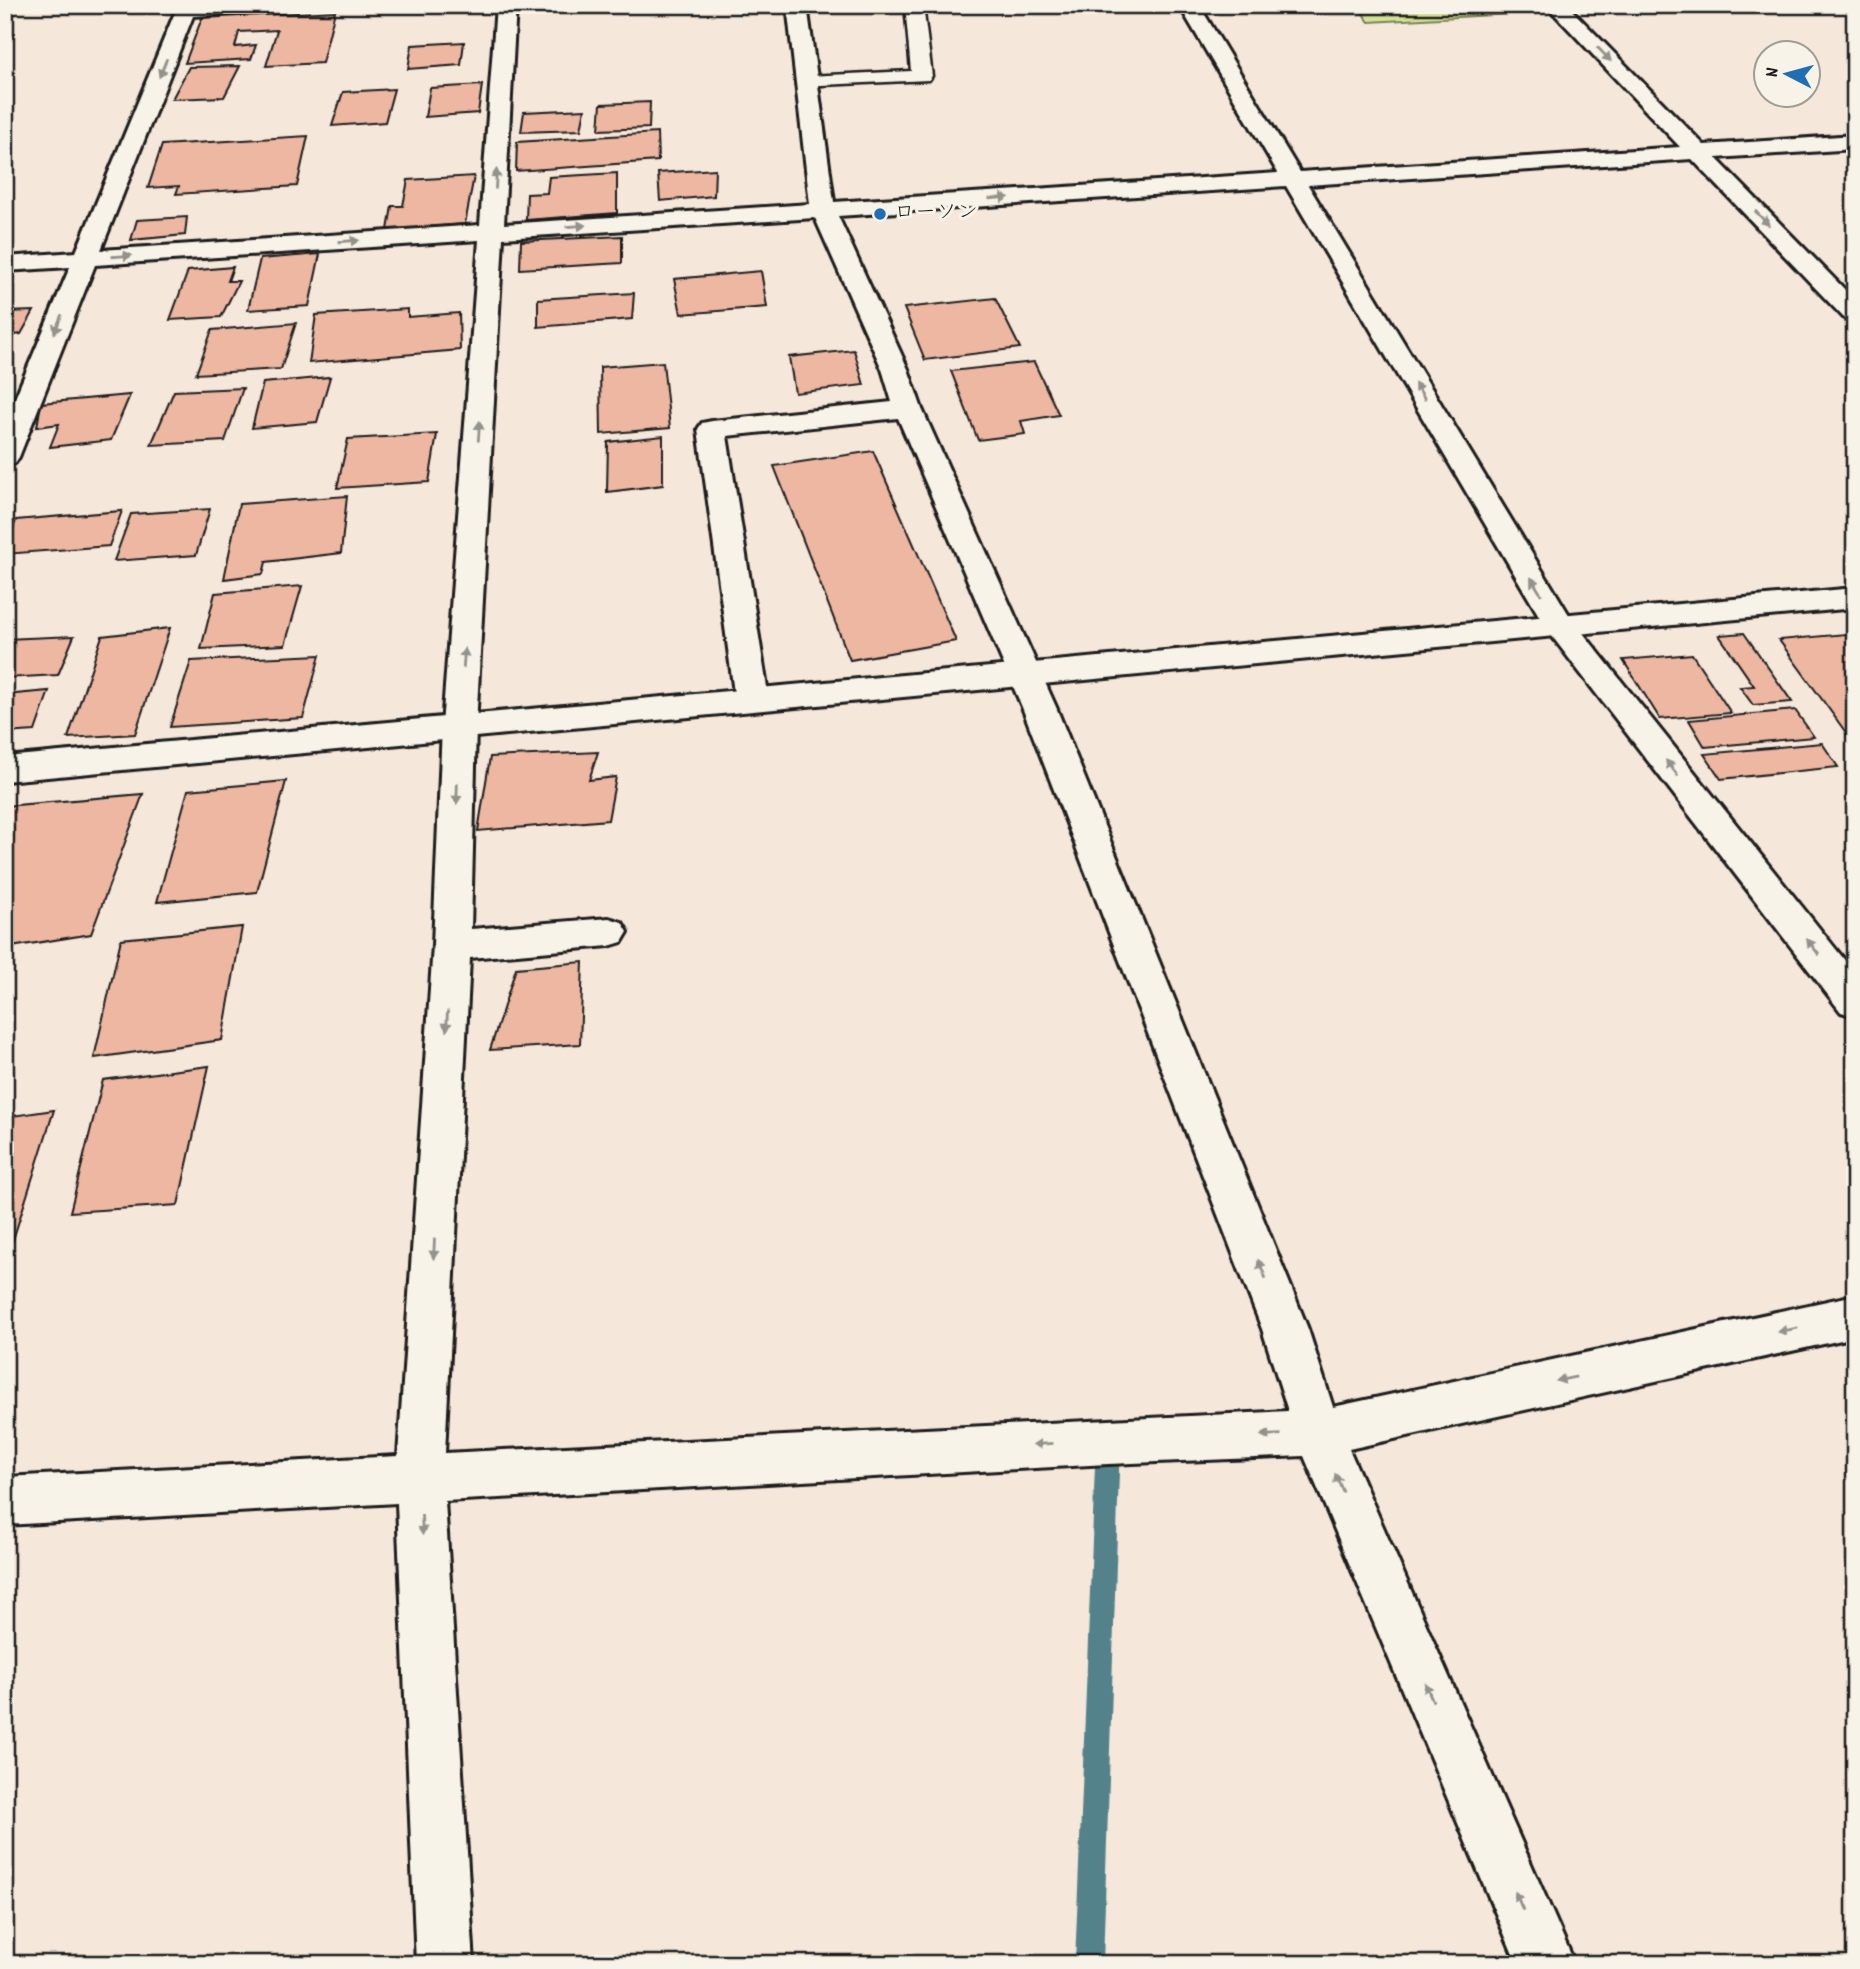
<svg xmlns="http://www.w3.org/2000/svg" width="1860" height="1969" viewBox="0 0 1860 1969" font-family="Dekko,'Klee One',sans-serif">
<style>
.green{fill:#d4e396;stroke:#788059;stroke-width:2}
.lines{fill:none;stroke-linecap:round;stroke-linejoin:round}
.stream{fill:#53828a;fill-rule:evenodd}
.building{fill:#edb7a2;stroke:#1c1c1c;stroke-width:2}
.service-casing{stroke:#1c1c1c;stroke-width:5}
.minor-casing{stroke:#1c1c1c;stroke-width:6}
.tertiary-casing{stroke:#1c1c1c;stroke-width:6}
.service{fill:#f7f3e8;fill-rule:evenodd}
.minor{fill:#f7f3e8;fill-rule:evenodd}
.tertiary{fill:#f7f3e8;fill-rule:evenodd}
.oneway{fill:#94928c}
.poi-dot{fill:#1f6fb2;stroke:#f7f3e8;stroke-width:2.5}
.labels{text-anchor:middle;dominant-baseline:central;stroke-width:6;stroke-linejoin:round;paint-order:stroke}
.far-poi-label{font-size:21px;fill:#1c1c1c;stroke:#f7f3e8;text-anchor:start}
</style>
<rect width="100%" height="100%" fill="#f5e7da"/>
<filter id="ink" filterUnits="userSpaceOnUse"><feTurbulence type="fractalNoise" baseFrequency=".0143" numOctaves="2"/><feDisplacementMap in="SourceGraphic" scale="14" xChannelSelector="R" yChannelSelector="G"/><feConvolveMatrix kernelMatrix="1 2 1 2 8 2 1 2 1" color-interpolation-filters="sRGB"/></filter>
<g filter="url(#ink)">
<path class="green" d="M1357,5H1540L1546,12L1369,22Z"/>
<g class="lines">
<path class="stream" d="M1108,1430L1116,1433L1120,1441L1103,1964H1075L1096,1441L1100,1433Z"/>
</g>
<path class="building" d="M335,11L322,63L266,66L277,30L239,32L235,47L256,45L251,59L185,63L202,18Z
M464,42L461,65L408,69L412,45Z
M240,66L224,97L172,99L189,67Z
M482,85L478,113L425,117L430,88Z
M394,89L385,122L332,126L343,92Z
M650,102L649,128L599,130L601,104Z
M585,109L581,130L521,132L524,112Z
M657,133L658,161L516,171L517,142Z
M308,136L297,186L176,194L179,186L148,188L162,145Z
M715,169L714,196L660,201L658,173Z
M617,173V213L526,220L527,194L547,193L549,177Z
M474,176L465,224L388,230L392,206H403L408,180Z
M187,217L185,235L131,240L137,220Z
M622,236V263L520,269L521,241Z
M320,254L309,306L248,310L260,259Z
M233,267L228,281H239L221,317L170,320L188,271Z
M761,271L767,307L681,314L674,279Z
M634,293L632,319L538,327V299Z
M995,298L1020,348L925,360L904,308Z
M408,309V317L459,313L460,350L309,363L316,315Z
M34,311L21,334L5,336V312Z
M296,323L281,369L196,374L212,330Z
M854,350L864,385L795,393L789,357Z
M663,362L670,428L601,434L600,367Z
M1034,362L1059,415L1021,421L1025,434L978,440L951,371Z
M330,377L317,422L252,428L263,383Z
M243,388L225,441L151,445L174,391Z
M130,395L111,440L50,447L59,424L37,427L41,403Z
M437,434L429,482L337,488L348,439Z
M663,436V485L607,492L608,442Z
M873,451L956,641L850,660L774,466Z
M347,496L341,553L266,562L263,574L224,579L239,504Z
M210,509L196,555L114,561L131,514Z
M122,511L109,546L5,554L16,520Z
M302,586L285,645L201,649L215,593Z
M170,628L135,734L68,738L102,636Z
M1744,633L1792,702L1753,705L1740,687L1754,686L1719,635Z
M1846,634L1855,645V745L1779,640Z
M74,636L58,675L5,678V639Z
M1692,654L1731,713L1660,719L1623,660Z
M320,655L303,718L170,727L191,661Z
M49,691L35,731L5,733V695Z
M1795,710L1814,737L1705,747L1689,720Z
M1822,743L1838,767L1721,779L1704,754Z
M598,752L589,780L616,777L608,820L478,831L490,757Z
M286,781L257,892L157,902L188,790Z
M143,794L91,934L5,948V806Z
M242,927L222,1040L94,1058L121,939Z
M583,962L580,1044L490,1050L516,968Z
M209,1066L178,1205L70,1212L103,1080Z
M54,1110L5,1265V1117Z"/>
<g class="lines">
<defs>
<path id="service" d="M905,5H923L932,76L929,80L800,86L797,82L807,76L911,71Z"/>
<path id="minor" d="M178,5H279L269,11L193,16L101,250L480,225L496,5H516L504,224L810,204L787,5H807L834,202L1278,173L1179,5H1199L1300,172L1680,147L1546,5H1567L1704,145L1855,135V149L1716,158L1855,300V323L1846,320L1692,159L1308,185L1571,618L1855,973V1016L1841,1012L1548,631L1286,186L838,216L908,369L922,409L1056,707L1308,1329L1333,1407L1855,1295V1337L1349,1449L1575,1964H1517L1304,1456L1108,1464L445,1501L474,1964H416L397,1503L5,1525V1477L398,1456L433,945L442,726L479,240L95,265L19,457L15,463L5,465V422L70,267L5,271V257L76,252ZM815,218L882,369L892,402L712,421L702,423L698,429L735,700L740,708L752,711L764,708L769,700L727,436L898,418L1022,707L1262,1329L1288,1411L445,1453L470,958L609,946L622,942L628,932L622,922L609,918L471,929L476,726L503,238Z"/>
<path id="tertiary" d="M1855,588V608L5,781V757Z"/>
</defs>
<use href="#service" class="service-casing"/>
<use href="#minor" class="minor-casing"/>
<use href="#tertiary" class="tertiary-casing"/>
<use href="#service" class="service"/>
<use href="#minor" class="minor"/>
<use href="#tertiary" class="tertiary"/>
</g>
<defs><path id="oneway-solid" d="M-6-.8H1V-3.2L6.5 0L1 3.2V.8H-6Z" transform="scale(1.75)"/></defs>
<g class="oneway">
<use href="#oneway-solid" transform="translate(1604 54) rotate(46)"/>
<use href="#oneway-solid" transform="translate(163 68) rotate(112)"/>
<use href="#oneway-solid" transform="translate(496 179) rotate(-87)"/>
<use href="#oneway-solid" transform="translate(999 198) rotate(-4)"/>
<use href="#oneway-solid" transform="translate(1762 218) rotate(46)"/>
<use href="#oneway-solid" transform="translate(576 226) rotate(-4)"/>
<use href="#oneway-solid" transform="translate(349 241) rotate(-4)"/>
<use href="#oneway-solid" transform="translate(122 256) rotate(-4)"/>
<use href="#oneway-solid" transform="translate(58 324) rotate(112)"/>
<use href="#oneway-solid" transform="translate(1420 391) rotate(-121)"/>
<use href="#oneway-solid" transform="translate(479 431) rotate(-86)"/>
<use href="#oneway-solid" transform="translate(1536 586) rotate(-121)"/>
<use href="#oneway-solid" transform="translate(464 658) rotate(-86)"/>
<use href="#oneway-solid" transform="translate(1672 768) rotate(-128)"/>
<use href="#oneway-solid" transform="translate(457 794) rotate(92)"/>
<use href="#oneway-solid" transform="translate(1813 947) rotate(-128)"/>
<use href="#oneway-solid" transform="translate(447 1021) rotate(93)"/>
<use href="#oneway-solid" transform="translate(434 1249) rotate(93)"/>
<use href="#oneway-solid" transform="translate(1262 1269) rotate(-112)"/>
<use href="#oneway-solid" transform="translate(1788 1330) rotate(168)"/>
<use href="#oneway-solid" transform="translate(1566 1379) rotate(168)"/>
<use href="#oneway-solid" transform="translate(1271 1435) rotate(178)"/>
<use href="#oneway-solid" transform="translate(1043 1444) rotate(177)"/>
<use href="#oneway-solid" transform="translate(1339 1483) rotate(-113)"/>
<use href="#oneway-solid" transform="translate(422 1525) rotate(87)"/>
<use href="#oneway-solid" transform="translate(1429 1692) rotate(-113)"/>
<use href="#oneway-solid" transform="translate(1519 1901) rotate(-113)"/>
</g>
</g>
<circle class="poi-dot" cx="880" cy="214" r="7"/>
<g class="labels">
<g class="far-poi-label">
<text x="894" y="214">ローソン</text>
</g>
</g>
<rect width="1860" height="1969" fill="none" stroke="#f7f3e8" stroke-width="28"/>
<rect x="14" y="14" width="1832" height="1941" fill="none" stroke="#1c1c1c" stroke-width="2.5" filter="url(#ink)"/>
<g transform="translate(1787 74) rotate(276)"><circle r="33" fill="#f7f3e8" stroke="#9f9d96" stroke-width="2"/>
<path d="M0-5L12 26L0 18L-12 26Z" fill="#1f6fb2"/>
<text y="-10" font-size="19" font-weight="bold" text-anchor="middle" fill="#1c1c1c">N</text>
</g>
</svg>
